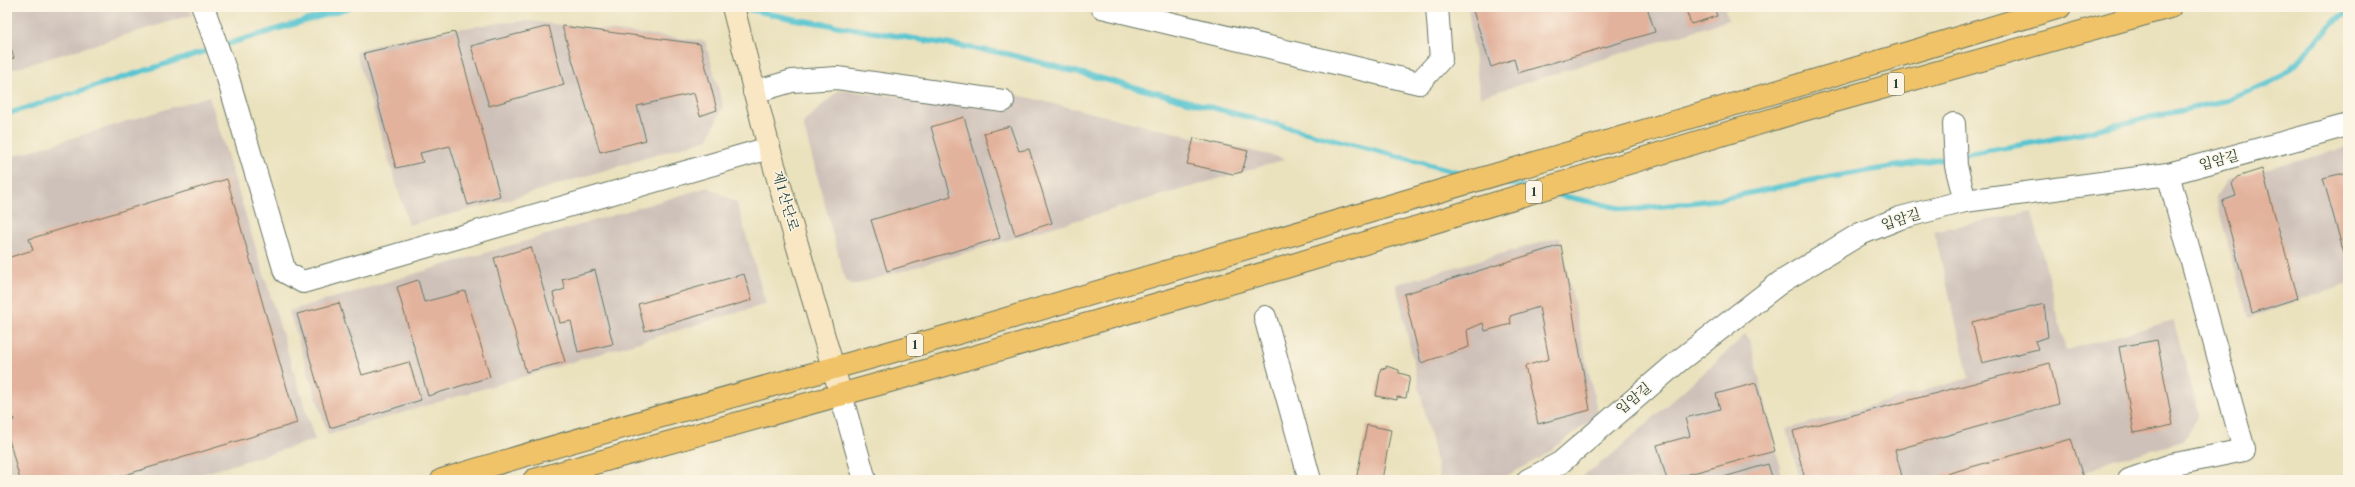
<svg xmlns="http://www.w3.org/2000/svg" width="2355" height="487" viewBox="0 0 2355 487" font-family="'Old Standard TT','Noto Serif KR',serif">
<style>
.industrial{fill:#cec1b9}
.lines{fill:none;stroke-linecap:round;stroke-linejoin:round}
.stream{stroke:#58c5d0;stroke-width:5.5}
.building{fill:#e3b29c}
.street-casing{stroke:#667664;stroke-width:24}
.secondary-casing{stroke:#667664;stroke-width:24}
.primary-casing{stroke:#667664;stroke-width:24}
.street{stroke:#fff;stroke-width:22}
.secondary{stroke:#f9e7c3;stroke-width:22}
.primary{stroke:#f0c369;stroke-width:22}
.labels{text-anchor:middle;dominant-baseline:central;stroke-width:3;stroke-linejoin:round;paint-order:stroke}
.shield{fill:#fcf5e5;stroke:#617469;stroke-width:1}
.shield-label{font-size:13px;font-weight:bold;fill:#1f3d34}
.street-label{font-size:14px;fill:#1f3d34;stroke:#fcf5e5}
</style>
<rect width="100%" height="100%" fill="#fcf5e5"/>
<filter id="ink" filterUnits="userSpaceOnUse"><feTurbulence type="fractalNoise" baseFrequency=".025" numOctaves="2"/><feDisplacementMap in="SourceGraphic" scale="8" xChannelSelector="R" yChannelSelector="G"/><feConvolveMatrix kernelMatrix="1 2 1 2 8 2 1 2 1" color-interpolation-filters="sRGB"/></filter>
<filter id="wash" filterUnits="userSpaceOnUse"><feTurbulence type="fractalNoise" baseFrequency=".012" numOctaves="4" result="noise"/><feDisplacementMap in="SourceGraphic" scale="16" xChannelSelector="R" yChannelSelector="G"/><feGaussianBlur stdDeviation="0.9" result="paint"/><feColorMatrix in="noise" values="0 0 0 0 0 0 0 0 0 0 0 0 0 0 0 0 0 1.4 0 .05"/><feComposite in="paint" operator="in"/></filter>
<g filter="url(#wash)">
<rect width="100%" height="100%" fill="#eae1bd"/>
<path class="industrial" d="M7,7H189L192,15L7,71Z
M1468,7H1724L1729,20L1480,97Z
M527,21L705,41L723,106L708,139L507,200L409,225L355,51L393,40L457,29L499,23Z
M839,90L973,105L1005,112L1009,93L1286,159L854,285L845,280L803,123Z
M209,96L315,440L183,480H7V158Z
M2348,147V284L2248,318L2215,196L2228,180Z
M708,187L737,203L766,304L328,435L289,311Z
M2032,211L2066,350L2173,320L2199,413L2184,441L2111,461L2069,480H1800L1787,429L1969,378L1934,231Z
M1560,237L1598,415L1542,457L1499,480H1440L1396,284Z
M1746,334L1752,347L1783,480H1578L1614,453Z"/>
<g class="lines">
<path class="stream" d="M738,7L794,19L1008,54L1469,175
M221,46L351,7
M7,114L213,49
M1960,155L2049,140L2228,100L2279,79L2306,54L2334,21L2348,13
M1501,182L1522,187
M1554,194L1629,210L1721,199L1813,180L1951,157"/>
</g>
<g id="blocks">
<path class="building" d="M1487,7H1647L1655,32L1518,73L1514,59L1491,67L1473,11Z
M1685,7H1714L1717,16L1691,24Z
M549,26L564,85L489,106L471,46Z
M562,26L700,44L717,110L700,116L694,93L637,106L646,140L600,152Z
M455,32L500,196L468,205L450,146L420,153L423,162L396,168L364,53Z
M7,37L14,58L7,60Z
M964,117L1000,238L887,271L871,220L951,196L931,127Z
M1010,126L1019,151L1029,149L1052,223L1015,235L984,133Z
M1194,138L1248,151L1242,172L1233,174L1187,164Z
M2262,169L2298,298L2252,313L2222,201L2236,196L2232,184L2237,177Z
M2348,172V268L2323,178Z
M227,179L297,423L108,480H55L54,477L43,480H20L7,432V422L14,420L7,398V258L33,250L29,239Z
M1561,245L1590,410L1538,424L1525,366L1549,359L1539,307L1510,316L1511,324L1485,331L1483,323L1467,330L1469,347L1421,363L1404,294Z
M531,247L565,362L526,372L494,258Z
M595,270L613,344L578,352L571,321L560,323L553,293L565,289L562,279Z
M744,274L752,300L645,331L638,304Z
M418,280L424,302L465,291L490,377L428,396L397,287Z
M339,303L362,375L409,362L421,400L330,428L297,314Z
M2044,304L2048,337L2035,341L2038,349L1982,363L1972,322Z
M2157,340L2173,425L2134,433L2119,347Z
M2050,363L2059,404L1895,450L1903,480H1805L1793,431Z
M1386,366L1399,370V373L1410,376L1406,398L1397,397V400L1376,396L1381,368L1386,369Z
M1756,383L1775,451L1667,480L1657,445L1690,436L1685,418L1720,409L1716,394Z
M1367,425L1391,430L1382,480H1356Z
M2071,439L2083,477L2073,480H1925Z
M1768,464L1773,480H1714Z"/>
</g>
</g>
<g filter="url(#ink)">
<use href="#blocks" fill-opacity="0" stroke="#667664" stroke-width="1"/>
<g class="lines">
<defs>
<path id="street" d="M203,7L227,75L285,272L303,282L769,148
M1102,7L1419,83L1441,59L1437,7
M754,92L792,81L837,78L1003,101
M1954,124L1956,166L1965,201
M1265,317L1310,480
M841,395L865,480
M1528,480L1560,463L1680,360L1781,282L1860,234L1900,218L1965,201L2168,174L2348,125
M2129,480L2171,465L2244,450L2168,174"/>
<path id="secondary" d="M733,7L769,148L841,395"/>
<path id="primary" d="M442,480C618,426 795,380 972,329C1335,224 1698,117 2060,7
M534,480L897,379L1286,267L1803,110L2170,7"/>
</defs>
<use href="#street" class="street-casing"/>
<use href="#secondary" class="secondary-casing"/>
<use href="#primary" class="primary-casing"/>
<use href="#street" class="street"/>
<use href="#secondary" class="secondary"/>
<use href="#primary" class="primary"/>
</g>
</g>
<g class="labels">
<g class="shield">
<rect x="1888" y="73" width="16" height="22" rx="3"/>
<rect x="1526" y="181" width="16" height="22" rx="3"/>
<rect x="907" y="334" width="16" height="22" rx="3"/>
</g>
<g class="shield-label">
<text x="1896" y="84">1</text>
<text x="1534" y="192">1</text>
<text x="915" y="345">1</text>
</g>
<g class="street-label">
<text transform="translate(2219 161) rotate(-15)">입암길</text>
<text transform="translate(785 201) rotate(74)">제1산단로</text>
<text transform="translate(1901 220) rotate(-18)">입암길</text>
<text transform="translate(1634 399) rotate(-40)">입암길</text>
</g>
</g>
<rect width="2355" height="487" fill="none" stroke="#fcf5e5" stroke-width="24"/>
</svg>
